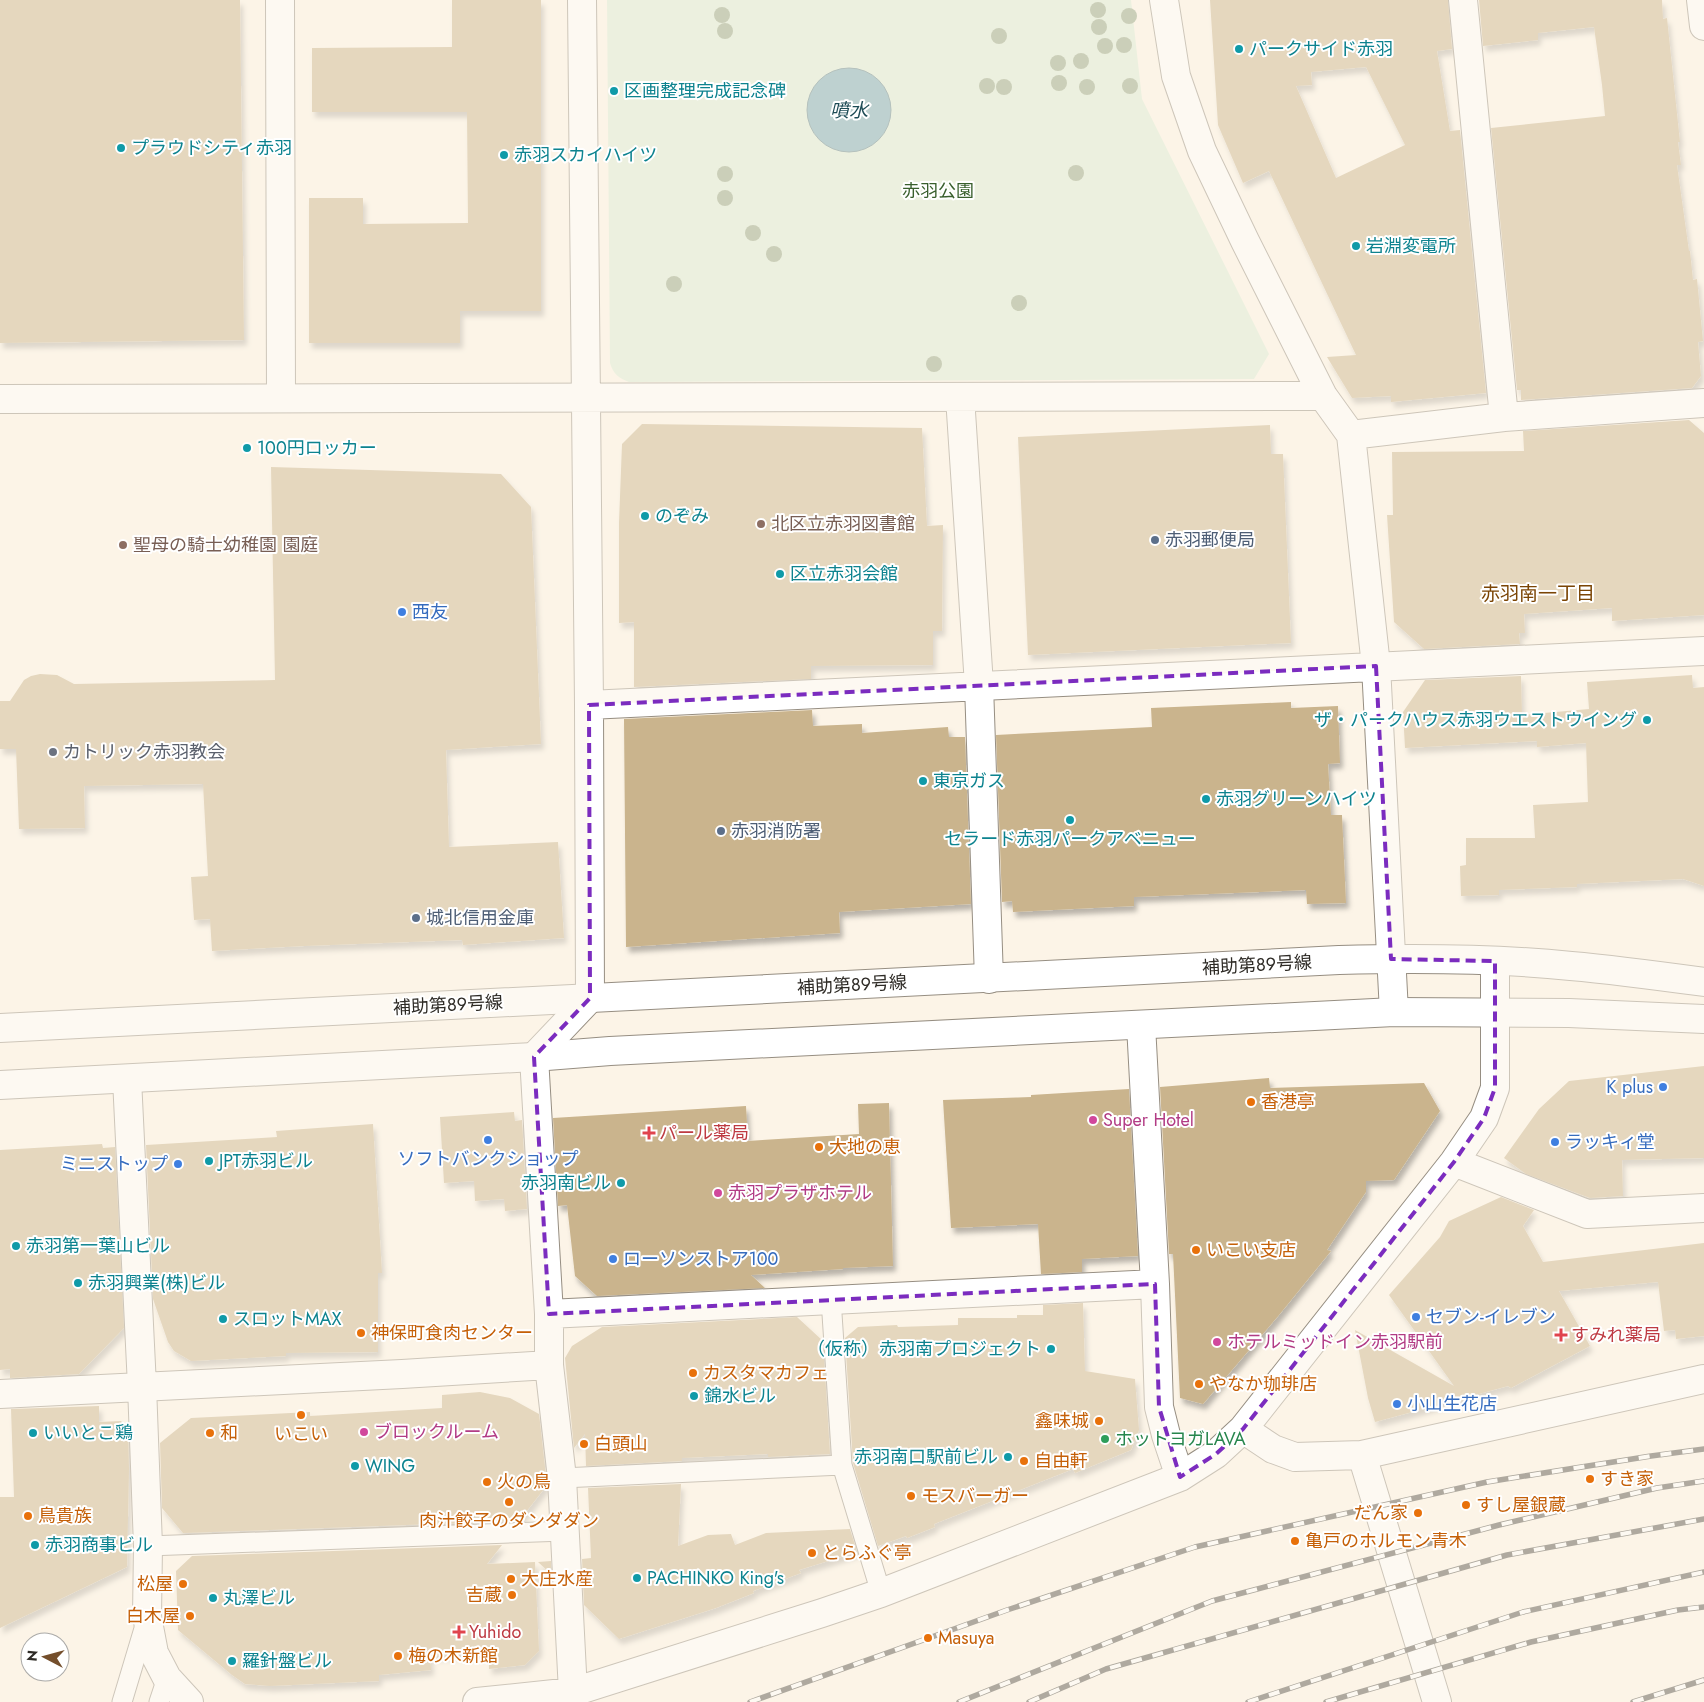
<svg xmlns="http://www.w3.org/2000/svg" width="1704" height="1702" viewBox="0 0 1704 1702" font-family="Jost,'Noto Sans JP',sans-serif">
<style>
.green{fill:#daecd5}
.water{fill:#73a7b4;stroke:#5e8289}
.building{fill:#cab48d;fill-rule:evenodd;filter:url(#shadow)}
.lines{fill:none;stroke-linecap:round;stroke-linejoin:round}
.lane-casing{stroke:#968e82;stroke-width:21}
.street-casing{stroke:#968e82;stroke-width:30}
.secondary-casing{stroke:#968e82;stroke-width:30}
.lane{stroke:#fff;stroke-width:19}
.street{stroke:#fff;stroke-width:28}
.secondary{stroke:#fff;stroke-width:28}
.rail-casing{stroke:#524f48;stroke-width:5.5}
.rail{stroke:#fff;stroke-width:4;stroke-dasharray:11;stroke-linecap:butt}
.tree{fill:#91a281}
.marked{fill:none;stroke:#7b2cbf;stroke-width:4;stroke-dasharray:10 6;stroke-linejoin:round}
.culture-dot{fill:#0f9aa8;stroke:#fff;stroke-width:2}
.education-dot{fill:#8d6e63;stroke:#fff;stroke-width:2}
.service-dot{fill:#5c6f8a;stroke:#fff;stroke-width:2}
.shop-dot{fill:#3f7fe0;stroke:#fff;stroke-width:2}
.worship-dot{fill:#6b7280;stroke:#fff;stroke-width:2}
.food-dot{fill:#e8710a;stroke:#fff;stroke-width:2}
.hotel-dot{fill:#d1479c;stroke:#fff;stroke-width:2}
.health-dot{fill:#e0444e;stroke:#fff;stroke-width:2}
.leisure-dot{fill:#2e9e5b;stroke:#fff;stroke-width:2}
.labels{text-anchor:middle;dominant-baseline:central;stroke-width:4;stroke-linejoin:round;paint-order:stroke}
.culture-label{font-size:18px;fill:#0d838f;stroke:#fff;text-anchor:start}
.park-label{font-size:18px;fill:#395f2d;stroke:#fff}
.education-label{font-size:18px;fill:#785e54;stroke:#fff;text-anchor:start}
.service-label{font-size:18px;fill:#4e5e75;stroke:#fff;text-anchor:start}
.shop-label{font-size:18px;fill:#366cbe;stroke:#fff;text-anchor:start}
.worship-label{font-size:18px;fill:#5b616d;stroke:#fff;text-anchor:start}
.street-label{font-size:18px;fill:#2e2b26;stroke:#fff}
.food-label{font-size:18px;fill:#c56008;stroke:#fff;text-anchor:start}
.hotel-label{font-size:18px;fill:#b23c85;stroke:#fff;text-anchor:start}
.health-label{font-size:18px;fill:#be3a42;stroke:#fff;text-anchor:start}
.leisure-label{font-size:18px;fill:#27864d;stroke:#fff;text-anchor:start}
.water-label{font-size:19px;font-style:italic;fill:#1d4b55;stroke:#fff}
.neighbourhood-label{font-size:19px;fill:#7b4505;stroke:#fff}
</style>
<defs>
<filter id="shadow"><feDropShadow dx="3" dy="5.5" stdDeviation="2.5" flood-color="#0004"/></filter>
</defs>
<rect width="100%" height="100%" fill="#fcf4e7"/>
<path class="green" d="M607,0H1131L1142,99L1269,354L1254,379L629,382C619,378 613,374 610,363Z"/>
<path class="water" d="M807 110a42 42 0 1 1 84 0a42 42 0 1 1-84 0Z"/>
<path class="building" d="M0,0H240L244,340L0,343Z
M452,0H541V311H460V343H309V198H363V224L468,223L467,112H312V48L452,47Z
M1210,0H1448L1452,49L1437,51L1450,131L1460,130L1486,393L1391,402V396L1352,398L1327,357L1356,355L1269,171L1243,183L1218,125ZM1366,67L1405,145L1336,178L1296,86L1312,85L1311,72Z
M1479,0H1662L1663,19L1667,18L1680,142H1678L1681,165H1677L1689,251H1690L1693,280L1697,279L1703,341L1698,342L1701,376L1692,388L1521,400V390H1517L1491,128L1605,116L1602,85L1594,27L1538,33V40L1483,46Z
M1689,420L1704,433V615L1612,621V608L1524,614L1525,633H1519L1520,644L1424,649L1394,622L1387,515H1393L1392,452L1524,451L1523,431Z
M642,424L922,428L927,526L943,525L942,631H933V665L811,666V679L634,687V622L619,623V523L622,444Z
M1270,425L1271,454H1283L1291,643L1028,655L1018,437Z
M271,467L501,474L531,507L541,744L446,750L449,847L558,842L564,938L463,945L462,940L304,946L212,951L210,919L194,920L191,877L208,876L203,784L84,786L85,828L19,829L16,749H0V701H10L24,680L31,676L40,674L57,675L74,684L275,680Z
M1692,675L1693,688L1704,687V886L1683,879L1577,884V887L1499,890V895L1461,896L1460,866L1466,865V838H1535L1533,805L1588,802L1586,743L1537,747V741L1405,748L1403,712L1425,680L1521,676L1522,715L1589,709L1587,682Z
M1291,702V708L1338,706L1340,763L1328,764L1331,815H1342L1346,903L1307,904L1306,890L1134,897V906L1013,912L1012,901L1002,902L996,735L1152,727L1151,708Z
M812,710L813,726L862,724V733L948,727L949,737H965L971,904L839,912L840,933L626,947L624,719Z
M1704,1066V1158L1622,1160L1623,1196L1590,1198L1526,1174L1504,1158L1539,1109L1569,1081Z
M1269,1078L1270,1088L1424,1083L1440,1111L1394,1180L1366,1181V1192L1327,1250L1331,1251L1279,1315L1203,1404L1180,1398L1173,1254H1169L1160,1087Z
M1129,1089L1138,1256L1082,1259V1272L1041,1274L1038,1224L951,1228L943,1100L1031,1097V1095Z
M889,1103L893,1266L843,1268V1269L751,1275L765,1288L597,1296L575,1276L567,1205L558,1206L553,1118L746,1106L748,1141L859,1134L858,1104Z
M514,1112L515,1121L522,1120L527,1209L505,1211L504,1199L475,1201L474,1181L444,1183L440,1117Z
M373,1124L382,1273H378V1352L286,1353V1356L191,1361L174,1351L168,1342L153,1299L146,1145L277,1137L276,1131Z
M102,1144L103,1148L115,1147L124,1328L79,1374L10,1378V1369L0,1370V1150Z
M1501,1197L1534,1210L1523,1226L1543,1262L1704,1243V1336L1676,1339L1675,1330L1664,1331L1658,1282L1559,1291L1590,1346L1511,1388L1508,1386L1375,1422L1368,1398L1355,1330L1454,1386L1389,1295L1440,1237L1449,1221Z
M1083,1303L1085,1371L1135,1379L1139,1430L1131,1450L1075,1473L1073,1469L934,1524L935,1527L907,1538L906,1536L878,1546L853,1463L845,1338L858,1327L897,1325L898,1327L958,1325V1318H1017V1315H1043V1305Z
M797,1317L823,1341L830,1454L768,1457V1454L682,1458V1461L586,1466L585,1434L574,1448L565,1358L572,1346L602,1327Z
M480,1392L510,1398L539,1414L547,1485L519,1521L183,1533L162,1508L160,1443L191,1418L310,1412V1416L442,1408V1395Z
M99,1406V1422L121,1421L128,1429L129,1469L127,1567L0,1628V1497H14L11,1409Z
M681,1484L678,1546L708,1535L731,1534L735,1545L766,1533L850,1529L857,1552L799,1570L801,1573L753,1591L754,1593L716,1608L619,1639L584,1605L582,1559L591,1558L588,1488Z
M502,1545L487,1564L535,1562L539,1651L525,1665L489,1669V1652L430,1656L431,1670L379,1675V1681L270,1686L245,1684L232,1675L178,1630L176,1571L192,1556Z
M551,1561V1574L538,1562Z"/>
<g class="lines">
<defs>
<path id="lane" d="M831,1299L842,1465L881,1593
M562,1478L842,1465
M148,1546L565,1531
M122,1702L146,1622
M159,1702L167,1678"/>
<path id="street" d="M280,0L281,398
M1164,0L1176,76L1202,151L1245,241L1323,396L1351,435L1376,666L1394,1012
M1463,0L1504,417L1704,403
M1701,0L1704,26
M960,397L979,685L989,979
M0,399L1323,396
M1351,435L1504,417
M589,705L1704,651
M1141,1025L1155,1284L1159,1407L1166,1435L1180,1477
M127,1079L142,1386L148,1546L147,1616L154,1653L167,1678L189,1702
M1454,1162L1587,1214L1704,1208
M549,1314L1155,1284
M0,1394L402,1374L549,1365
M1243,1429L1273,1449L1295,1457L1362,1455L1704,1379
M1362,1455L1437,1702
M573,1692L562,1478L549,1365V1314L534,1057L590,998L589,705L582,0
M477,1702L573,1692L822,1613L881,1593L1180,1477L1216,1454L1243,1429L1454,1162L1484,1118L1495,1088V961"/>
<path id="secondary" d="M0,1028L1339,960C1416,958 1495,958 1571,966C1616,970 1660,976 1704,982
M0,1085L534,1057L610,1051L1394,1012L1569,1013L1704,1019"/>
</defs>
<use href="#lane" class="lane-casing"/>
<use href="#street" class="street-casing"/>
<use href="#secondary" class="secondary-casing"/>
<use href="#lane" class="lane"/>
<use href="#street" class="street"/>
<use href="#secondary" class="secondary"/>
<defs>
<path id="rail" d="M750,1702L1007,1610L1195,1547L1487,1482L1651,1456L1704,1449
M959,1702L1212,1601L1499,1525L1657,1488L1704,1481
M1029,1702L1106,1669L1507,1555L1704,1519
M1248,1702L1523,1612L1704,1572
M1326,1702L1531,1642L1678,1610L1704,1607
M1633,1702L1704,1680"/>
</defs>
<use href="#rail" class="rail-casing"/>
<use href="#rail" class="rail"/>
</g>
<g class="tree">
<circle cx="1098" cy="10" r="8"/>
<circle cx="722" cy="15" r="8"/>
<circle cx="1129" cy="16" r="8"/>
<circle cx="1099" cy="27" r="8"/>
<circle cx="725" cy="31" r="8"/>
<circle cx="999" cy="36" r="8"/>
<circle cx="1124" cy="45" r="8"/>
<circle cx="1105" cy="46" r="8"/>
<circle cx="1081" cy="61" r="8"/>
<circle cx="1058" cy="63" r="8"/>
<circle cx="1059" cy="83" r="8"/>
<circle cx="987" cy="86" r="8"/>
<circle cx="1130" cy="86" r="8"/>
<circle cx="1004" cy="87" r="8"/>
<circle cx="1087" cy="87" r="8"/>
<circle cx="1076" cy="173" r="8"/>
<circle cx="725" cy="174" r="8"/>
<circle cx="725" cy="198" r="8"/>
<circle cx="753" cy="233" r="8"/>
<circle cx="774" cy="254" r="8"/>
<circle cx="674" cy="284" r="8"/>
<circle cx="1019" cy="303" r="8"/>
<circle cx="934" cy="364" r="8"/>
</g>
<path d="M0 0H1704V1702H0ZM1376,666L1391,959L1495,961V1088L1484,1118L1454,1162L1243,1429L1216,1454L1180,1477L1159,1407L1155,1284L549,1314L534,1057L590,998L589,705Z" fill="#fcf4e7" fill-opacity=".55" fill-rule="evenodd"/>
<path class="marked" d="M1376,666L1391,959L1495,961V1088L1484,1118L1454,1162L1243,1429L1216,1454L1180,1477L1159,1407L1155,1284L549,1314L534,1057L590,998L589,705Z"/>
<g class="culture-dot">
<circle cx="1239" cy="49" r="5"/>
<circle cx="614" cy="91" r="5"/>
<circle cx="121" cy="148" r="5"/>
<circle cx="504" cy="155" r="5"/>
<circle cx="1356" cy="246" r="5"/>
<circle cx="247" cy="448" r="5"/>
<circle cx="645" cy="516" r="5"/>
<circle cx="780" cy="574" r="5"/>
<circle cx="1647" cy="720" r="5"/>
<circle cx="923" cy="781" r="5"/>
<circle cx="1206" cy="799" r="5"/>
<circle cx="1070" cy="820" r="5"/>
<circle cx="209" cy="1161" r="5"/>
<circle cx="621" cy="1183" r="5"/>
<circle cx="16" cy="1246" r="5"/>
<circle cx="78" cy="1283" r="5"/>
<circle cx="223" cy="1319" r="5"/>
<circle cx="1051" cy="1349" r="5"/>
<circle cx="694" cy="1396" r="5"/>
<circle cx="33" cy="1433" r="5"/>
<circle cx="1008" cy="1457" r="5"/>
<circle cx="355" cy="1466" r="5"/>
<circle cx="35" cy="1545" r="5"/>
<circle cx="637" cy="1578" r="5"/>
<circle cx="213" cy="1598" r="5"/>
<circle cx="232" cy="1661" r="5"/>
</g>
<g class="education-dot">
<circle cx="761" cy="524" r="5"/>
<circle cx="123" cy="545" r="5"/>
</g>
<g class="service-dot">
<circle cx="1155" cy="540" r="5"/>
<circle cx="721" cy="831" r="5"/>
<circle cx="416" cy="918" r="5"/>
</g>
<g class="shop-dot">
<circle cx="402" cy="612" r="5"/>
<circle cx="1663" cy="1087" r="5"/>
<circle cx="488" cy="1140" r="5"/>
<circle cx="1555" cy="1142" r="5"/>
<circle cx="178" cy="1164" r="5"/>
<circle cx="613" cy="1259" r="5"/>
<circle cx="1416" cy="1317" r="5"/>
<circle cx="1397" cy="1404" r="5"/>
</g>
<circle class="worship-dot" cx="53" cy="752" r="5"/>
<g class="food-dot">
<circle cx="1251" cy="1102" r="5"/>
<circle cx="819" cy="1147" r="5"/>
<circle cx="1196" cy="1250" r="5"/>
<circle cx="361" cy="1333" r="5"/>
<circle cx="693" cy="1373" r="5"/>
<circle cx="1199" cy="1384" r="5"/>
<circle cx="301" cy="1415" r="5"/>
<circle cx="1099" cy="1421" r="5"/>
<circle cx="210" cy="1433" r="5"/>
<circle cx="584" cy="1444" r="5"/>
<circle cx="1024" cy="1461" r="5"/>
<circle cx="1590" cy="1479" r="5"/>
<circle cx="487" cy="1482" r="5"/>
<circle cx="911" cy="1496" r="5"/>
<circle cx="509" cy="1502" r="5"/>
<circle cx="1466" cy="1505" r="5"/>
<circle cx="1418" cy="1513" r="5"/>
<circle cx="28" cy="1516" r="5"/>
<circle cx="1295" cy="1541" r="5"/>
<circle cx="812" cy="1553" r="5"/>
<circle cx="511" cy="1579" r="5"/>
<circle cx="183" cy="1584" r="5"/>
<circle cx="512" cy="1595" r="5"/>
<circle cx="190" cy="1616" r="5"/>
<circle cx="928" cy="1638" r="5"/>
<circle cx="398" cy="1656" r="5"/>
</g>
<g class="hotel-dot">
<circle cx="1093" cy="1120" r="5"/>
<circle cx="718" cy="1193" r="5"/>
<circle cx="1217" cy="1342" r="5"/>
<circle cx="364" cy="1432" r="5"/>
</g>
<g class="health-dot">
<path d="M646.5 1125.5h5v5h5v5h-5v5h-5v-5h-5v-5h5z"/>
<path d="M1558.5 1327.5h5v5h5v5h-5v5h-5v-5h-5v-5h5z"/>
<path d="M456.5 1624.5h5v5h5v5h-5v5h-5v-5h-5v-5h5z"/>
</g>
<circle class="leisure-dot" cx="1105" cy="1439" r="5"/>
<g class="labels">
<g class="culture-label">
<text x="1249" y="49">パークサイド赤羽</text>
<text x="624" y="91">区画整理完成記念碑</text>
<text x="131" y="148">プラウドシティ赤羽</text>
<text x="514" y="155">赤羽スカイハイツ</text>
<text x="1366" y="246">岩淵変電所</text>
<text x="257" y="448">100円ロッカー</text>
<text x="655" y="516">のぞみ</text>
<text x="790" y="574">区立赤羽会館</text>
<text x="1637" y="720" text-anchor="end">ザ・パークハウス赤羽ウエストウイング</text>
<text x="933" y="781">東京ガス</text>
<text x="1216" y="799">赤羽グリーンハイツ</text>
<text x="1070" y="839" text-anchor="middle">セラード赤羽パークアベニュー</text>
<text x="219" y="1161">JPT赤羽ビル</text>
<text x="611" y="1183" text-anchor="end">赤羽南ビル</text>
<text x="26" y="1246">赤羽第一葉山ビル</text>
<text x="88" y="1283">赤羽興業(株)ビル</text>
<text x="233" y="1319">スロットMAX</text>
<text x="1041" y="1349" text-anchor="end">（仮称）赤羽南プロジェクト</text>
<text x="704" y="1396">錦水ビル</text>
<text x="43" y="1433">いいとこ鶏</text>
<text x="998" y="1457" text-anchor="end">赤羽南口駅前ビル</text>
<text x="365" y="1466">WING</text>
<text x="45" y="1545">赤羽商事ビル</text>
<text x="647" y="1578">PACHINKO King's</text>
<text x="223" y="1598">丸澤ビル</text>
<text x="242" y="1661">羅針盤ビル</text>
</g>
<g class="park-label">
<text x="938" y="191">赤羽公園</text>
</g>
<g class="education-label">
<text x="771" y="524">北区立赤羽図書館</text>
<text x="133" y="545">聖母の騎士幼稚園 園庭</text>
</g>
<g class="service-label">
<text x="1165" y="540">赤羽郵便局</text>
<text x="731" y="831">赤羽消防署</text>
<text x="426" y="918">城北信用金庫</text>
</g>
<g class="shop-label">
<text x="412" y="612">西友</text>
<text x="1653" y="1087" text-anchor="end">K plus</text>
<text x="1565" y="1142">ラッキィ堂</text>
<text x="488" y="1159" text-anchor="middle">ソフトバンクショップ</text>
<text x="168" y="1164" text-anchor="end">ミニストップ</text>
<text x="623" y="1259">ローソンストア100</text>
<text x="1426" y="1317">セブン-イレブン</text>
<text x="1407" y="1404">小山生花店</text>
</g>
<g class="worship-label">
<text x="63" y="752">カトリック赤羽教会</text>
</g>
<g class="street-label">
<text transform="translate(1257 965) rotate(-3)">補助第89号線</text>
<text transform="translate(852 985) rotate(-3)">補助第89号線</text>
<text transform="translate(448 1005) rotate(-3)">補助第89号線</text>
</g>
<g class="food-label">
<text x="1261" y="1102">香港亭</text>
<text x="829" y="1147">大地の恵</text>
<text x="1206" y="1250">いこい支店</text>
<text x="371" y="1333">神保町食肉センター</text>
<text x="703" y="1373">カスタマカフェ</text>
<text x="1209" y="1384">やなか珈琲店</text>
<text x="1089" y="1421" text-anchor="end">鑫味城</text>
<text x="220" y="1433">和</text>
<text x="301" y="1434" text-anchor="middle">いこい</text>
<text x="594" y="1444">白頭山</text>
<text x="1034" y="1461">自由軒</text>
<text x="1600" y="1479">すき家</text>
<text x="497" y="1482">火の鳥</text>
<text x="921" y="1496">モスバーガー</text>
<text x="1476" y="1505">すし屋銀蔵</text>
<text x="1408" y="1513" text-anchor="end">だん家</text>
<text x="38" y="1516">鳥貴族</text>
<text x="509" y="1521" text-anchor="middle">肉汁餃子のダンダダン</text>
<text x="1305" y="1541">亀戸のホルモン青木</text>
<text x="822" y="1553">とらふぐ亭</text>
<text x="521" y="1579">大庄水産</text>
<text x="173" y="1584" text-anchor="end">松屋</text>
<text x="502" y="1595" text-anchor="end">吉蔵</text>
<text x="180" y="1616" text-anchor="end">白木屋</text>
<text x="938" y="1638">Masuya</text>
<text x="408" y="1656">梅の木新館</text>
</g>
<g class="hotel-label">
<text x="1103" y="1120">Super Hotel</text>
<text x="728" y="1193">赤羽プラザホテル</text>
<text x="1227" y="1342">ホテルミッドイン赤羽駅前</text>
<text x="374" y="1432">ブロックルーム</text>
</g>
<g class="health-label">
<text x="659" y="1133">パール薬局</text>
<text x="1571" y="1335">すみれ薬局</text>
<text x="469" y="1632">Yuhido</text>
</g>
<g class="leisure-label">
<text x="1115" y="1439">ホットヨガLAVA</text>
</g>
<g class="water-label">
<text x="849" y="110">噴水</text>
</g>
<g class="neighbourhood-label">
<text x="1538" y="593">赤羽南一丁目</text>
</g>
</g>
<g transform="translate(45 1657) rotate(276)"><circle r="24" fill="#ffffff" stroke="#abaaa8"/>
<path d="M0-4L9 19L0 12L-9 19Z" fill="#744e2b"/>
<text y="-8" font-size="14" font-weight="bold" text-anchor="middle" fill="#2e2b26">N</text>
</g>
</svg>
